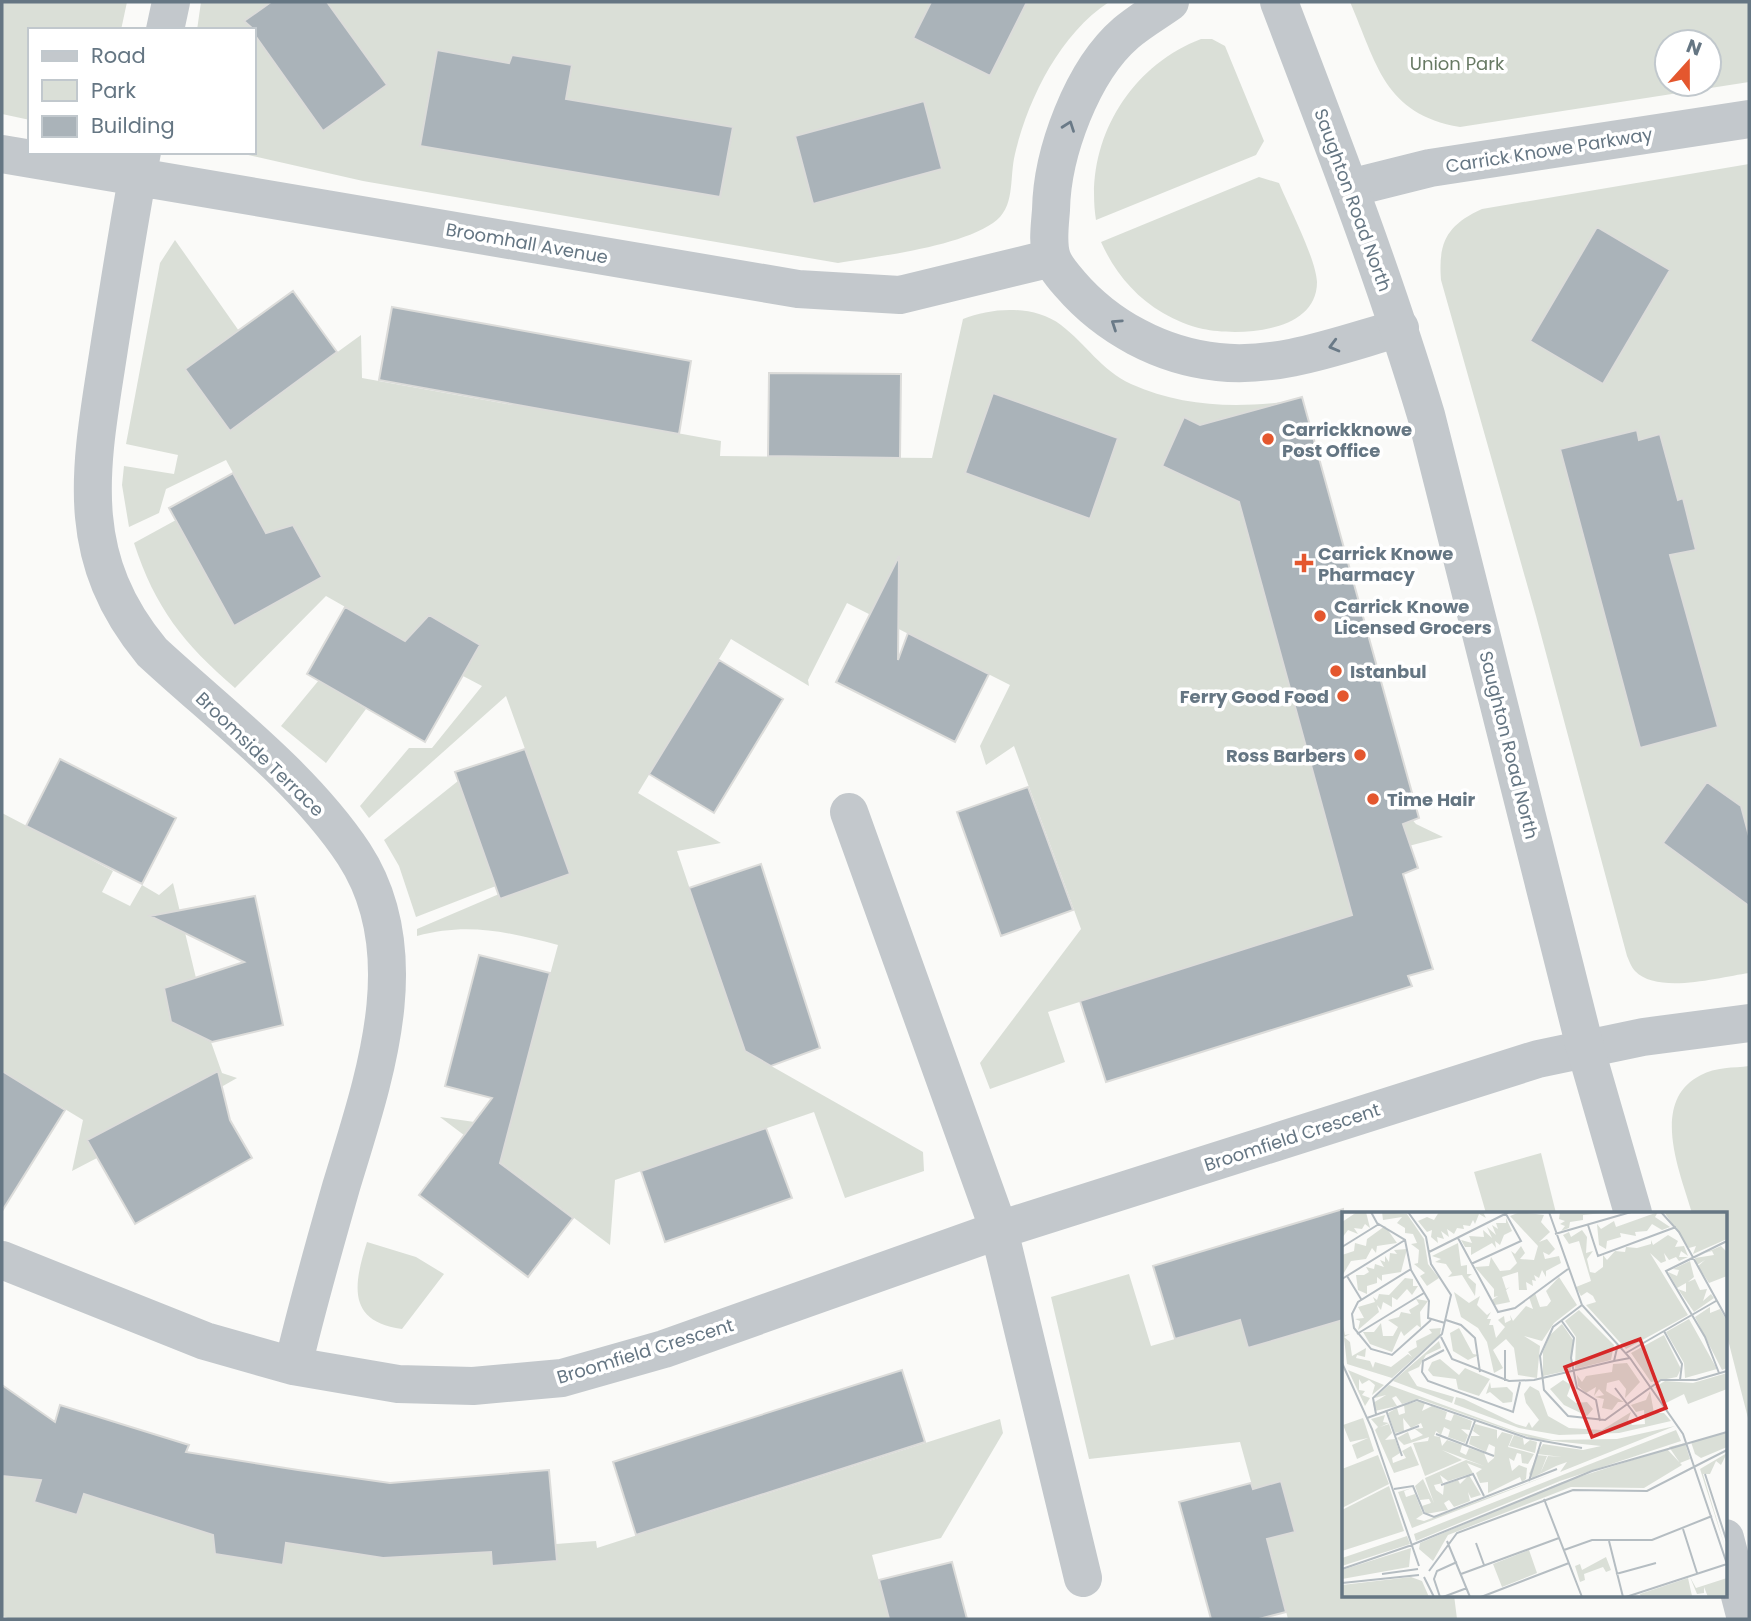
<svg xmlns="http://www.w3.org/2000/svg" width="1751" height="1621" viewBox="0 0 1751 1621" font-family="Poppins,sans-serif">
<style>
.green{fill:#dadfd7;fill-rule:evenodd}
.building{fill:#aab3b9;stroke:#dcdcda;stroke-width:2}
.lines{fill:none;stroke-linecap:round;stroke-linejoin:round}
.minor{stroke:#c3c8cc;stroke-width:38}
.tertiary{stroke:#c3c8cc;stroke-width:38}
.oneway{stroke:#6a7a87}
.poi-dot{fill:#e4572e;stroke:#fff;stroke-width:2.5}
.labels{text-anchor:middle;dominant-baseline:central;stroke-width:7;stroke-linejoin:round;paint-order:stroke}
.park-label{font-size:18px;fill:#687a64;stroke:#fff}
.street-label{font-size:18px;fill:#657683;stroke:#fff}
.poi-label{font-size:18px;font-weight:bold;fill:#657683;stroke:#fff;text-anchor:start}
.inset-road{fill:none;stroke:#b5bdc2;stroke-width:2}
.view{fill:#d62828;fill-opacity:0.15;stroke:#d62828;stroke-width:3.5}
.inset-edge{fill:none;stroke:#657683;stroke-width:3.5}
</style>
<rect width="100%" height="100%" fill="#fafaf8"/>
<path class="green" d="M2,2H127L121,30H30V120L2,114Z
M201,2H1109C1060,34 1028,99 1015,154C1009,178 1016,208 993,223C958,247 880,256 838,263L363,181L235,152H254V30H197Z
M1350,2H1749V82L1460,127C1384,114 1377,64 1350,2ZM1709,42V84H1667V42Z
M1201,39H1212L1225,46L1264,141L1256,155L1096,220C1084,143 1128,67 1201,39Z
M1749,164V973C1720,977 1658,995 1635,971C1631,967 1629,960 1627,956L1536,616L1441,280C1438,242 1447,225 1482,209ZM1683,498L1696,549L1670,555L1657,505Z
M1259,177L1279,183C1289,207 1316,259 1317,282C1317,334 1237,336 1203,329C1189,326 1175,320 1163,313C1135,297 1114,271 1101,242Z
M175,240L239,331L230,430L361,335L362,378L513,405L518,379L616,422L721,441L720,456L932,458L963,319C993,307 1034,305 1061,325C1086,344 1101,370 1131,384C1180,406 1231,408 1284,402L1216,421L1287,677L1416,824L1443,837L1382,853L1410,897L1048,1012L1065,1062L990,1089L980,1063L1081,929L1014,746L986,765L980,746L1010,685L847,603L808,680L809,686L731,639L638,793L721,843L677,851L745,1051L923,1152L924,1171L845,1198L814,1112L615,1180L610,1245L440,1117L509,1127L558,945C508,932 468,922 417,936V929L499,894L501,899L570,874L506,696L369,818L360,806L409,748H432L482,686L463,676L480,645L429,615L405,641L326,596L235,688C184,644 155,608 134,543L176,520L234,625L312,559L293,525L266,533L226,460L166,489L159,513L129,527L122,485L124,466L174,474L178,455L126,444L160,263Z
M319,680L366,709L326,763L281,726Z
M458,781L496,886L416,917L399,866L384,840Z
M2,813L113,871L102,892L130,906L142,885L159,895L173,883L196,978L164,988L171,1022L211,1042L222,1073L237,1078L172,1115L163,1100L146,1109L97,1158L72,1171L83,1120L2,1071Z
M1749,1066V1422L1725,1328V1213H1692C1680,1172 1649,1101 1701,1075C1715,1067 1734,1068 1749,1066Z
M1541,1153L1556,1213H1486L1474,1172Z
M367,1242L416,1257L444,1274L402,1329C346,1321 354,1284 367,1242Z
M1332,1265L1343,1302V1595H1454L1457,1619H1288L1267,1539L1294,1532L1281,1482L1253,1489L1240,1442L1089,1459L1051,1297L1129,1274L1151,1346L1240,1320L1248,1348L1314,1329Z
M1000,1419L1003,1433L941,1538L872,1555L889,1619H11L2,1616V1468L41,1480L35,1502L76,1515L84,1494L222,1533L220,1555L283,1565L286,1543L380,1558L490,1549L492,1566L557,1561L556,1544L596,1541L597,1548Z"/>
<path class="building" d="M271,2H327L387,85L323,131L254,34V30L244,21Z
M931,2H1027L990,76L913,38Z
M437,50L509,63L512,55L572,65L566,99L733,127L720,197L420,146Z
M924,101L942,169L813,204L795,136Z
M1597,227L1670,270L1603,384L1530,341Z
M293,291L337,352L230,431L185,369Z
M392,307L691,361L679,434L379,380Z
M769,373L901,374L900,458L768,456Z
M993,393L1118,438L1090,519L965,473Z
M1302,397L1419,818L1403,824L1418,868L1403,874L1433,969L1408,976L1412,986L1106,1082L1080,1001L1352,915L1239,502L1162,466L1184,417L1200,425Z
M1637,430L1639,440L1660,434L1678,500L1683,498L1696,550L1670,555L1718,727L1640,748L1560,449Z
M233,473L266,533L293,525L322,577L234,626L169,508Z
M899,556L898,660L908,633L989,674L955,742L836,682Z
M345,607L405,641L429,615L480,645L425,742L307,674Z
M719,660L783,699L714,813L649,774Z
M525,749L570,874L500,899L455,772Z
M60,759L176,818L142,884L26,826Z
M1707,782L1741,806L1749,836V906L1663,843Z
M1028,787L1073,910L1001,936L957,812Z
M761,864L820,1048L771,1066L745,1051L689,888Z
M255,896L283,1025L212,1042L171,1022L164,988L244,962L150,916Z
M479,955L550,973L500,1163L573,1218L528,1277L419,1195L492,1098L445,1086Z
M2,1071L65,1110L2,1211Z
M218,1071L230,1120L252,1158L135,1224L87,1140Z
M766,1128L792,1198L665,1242L641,1171Z
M1343,1209V1320L1248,1348L1240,1320L1175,1339L1153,1266Z
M902,1370L925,1442L636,1535L613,1462Z
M2,1385L55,1422L60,1405L189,1445L186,1452L298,1470L390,1483L549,1470L557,1561L492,1566L491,1552L383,1558L286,1543L283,1565L215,1554L213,1535L84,1494L77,1515L34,1502L41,1480L2,1476Z
M1281,1481L1295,1532L1267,1539L1286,1612L1259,1619H1211L1179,1502L1251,1483L1253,1489Z
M952,1562L967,1619H889L879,1580Z"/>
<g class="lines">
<path class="minor" d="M1170,2C1156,12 1140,21 1126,33C1082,71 1052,153 1051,210C1050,224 1047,244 1052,258C1055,267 1064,277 1070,284C1107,327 1161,356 1218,362C1279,369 1342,344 1400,328
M165,30L171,2
M142,152C130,215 120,279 110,342C92,461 69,552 152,652C220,715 303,777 354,854C420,955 372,1084 341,1187C324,1247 307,1306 293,1366
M2,154L798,289L900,295L1052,258
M1350,188L1430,168L1749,119
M849,812L999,1230L1083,1578
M2,1260L205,1341L293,1366L398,1384L473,1386L562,1378L664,1349L999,1230L1538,1059L1643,1037L1749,1023"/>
<path class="tertiary" d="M1279,2C1331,138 1384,275 1426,415L1585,1047L1633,1213
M1725,1538L1746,1619"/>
</g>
<defs><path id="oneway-chevron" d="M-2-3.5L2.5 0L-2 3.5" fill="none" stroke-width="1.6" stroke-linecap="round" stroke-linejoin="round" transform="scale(1.75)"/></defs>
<g class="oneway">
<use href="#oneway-chevron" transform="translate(1069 126) rotate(-70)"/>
<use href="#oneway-chevron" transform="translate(1116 324) rotate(-146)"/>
<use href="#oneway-chevron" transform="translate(1334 346) rotate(165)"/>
</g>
<g class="poi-dot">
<circle cx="1268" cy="439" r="7"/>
<path d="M1300.5 552.5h7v7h7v7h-7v7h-7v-7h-7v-7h7z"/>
<circle cx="1320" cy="616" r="7"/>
<circle cx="1336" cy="671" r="7"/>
<circle cx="1343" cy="696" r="7"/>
<circle cx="1360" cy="755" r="7"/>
<circle cx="1373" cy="799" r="7"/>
</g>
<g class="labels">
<g class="park-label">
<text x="1457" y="63">Union Park</text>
</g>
<g class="street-label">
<text transform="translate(1549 150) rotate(-9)">Carrick Knowe Parkway</text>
<text transform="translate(1353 200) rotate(70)">Saughton Road North</text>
<text transform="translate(527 243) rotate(10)">Broomhall Avenue</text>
<text transform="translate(1509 745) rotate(76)">Saughton Road North</text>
<text transform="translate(260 754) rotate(44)">Broomside Terrace</text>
<text transform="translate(1292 1137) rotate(-18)">Broomfield Crescent</text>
<text transform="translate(645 1351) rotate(-17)">Broomfield Crescent</text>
</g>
<g class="poi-label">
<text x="1282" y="429">Carrickknowe<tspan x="1282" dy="21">Post Office</tspan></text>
<text x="1318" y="553">Carrick Knowe<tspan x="1318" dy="21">Pharmacy</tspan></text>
<text x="1334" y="606">Carrick Knowe<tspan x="1334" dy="21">Licensed Grocers</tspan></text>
<text x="1350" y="671">Istanbul</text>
<text x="1329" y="696" text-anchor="end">Ferry Good Food</text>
<text x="1346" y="755" text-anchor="end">Ross Barbers</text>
<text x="1387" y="799">Time Hair</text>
</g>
</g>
<g transform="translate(1342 1212)">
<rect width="385" height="385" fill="#fafaf8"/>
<path d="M15,0H24L28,16L23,12L20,17L12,16L16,22L6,18L0,26V10ZM40,0L65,2L82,27L86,52L97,66L85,74L78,64L83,61L72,52L76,51L77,38L69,32L75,31L71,22L63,21V16L55,11L60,5L41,8ZM97,0H141L144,6L137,2L133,12L131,8L128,14L121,13L122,17L115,16L112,22L105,17L107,25L99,19L102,27L95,25L96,31L89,25L90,18L85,20L76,9L85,5L92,8ZM178,0L202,3L199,10L208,20L197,30L205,27L213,37L207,43L201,40L203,47L217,44L219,51L204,59V65L200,58L197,66L192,63L194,69L190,68L191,74L184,70L185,78H177L176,60L160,65L164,77L168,75L164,78L168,90L153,93L150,88L156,84L152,85V77L133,55L147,54L149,45L158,59L168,58L175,51L169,39L173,42L179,34L183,41L178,47L192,48L196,34L168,4ZM218,0H261V1L241,3V8L228,10L227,16L219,19L223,14L218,12L223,9L217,7ZM316,0L313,5L328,15L320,18L310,12L305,19L293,20L294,24L278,21L279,25L265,29L264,37L257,33L255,12L259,17L272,9L274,15ZM322,0H385V27L351,42L354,34L347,36ZM164,6L170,19L162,23L158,33L153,29L154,36L150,31L129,43V35H123L119,28L130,31L127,24L142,25L141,18L150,26L145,15L154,23L150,13L156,17L154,11H164ZM43,14L55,31L35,34L34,41L30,36L24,47L9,49L0,64V43L12,39L13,31L24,34L25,27ZM240,18L245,25L244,41L251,39L245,47L248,60L253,61L261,55V43L265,48L273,39L283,40L284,35L295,36L309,32V28L311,33L326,23L336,29L333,35L342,34L346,44L339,39L337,45H346L337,49L334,45L327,48L322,41L324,49L319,51L308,41L346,103L284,137L244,93L254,90L251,84L245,80L239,84L234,75L249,69L237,29L227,32L221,23L227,20L229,25ZM116,31L119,54L125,53V62H130L126,65L134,72L133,84L120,63L106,65L110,61L104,52L93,50L99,47L90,44ZM379,34L385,40V64L367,71L356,54L363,48L355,53L353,46L372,43L370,39L363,41ZM65,37L59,60L40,63V69L35,65V71L25,74V82L16,78L14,63H22L27,60L24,55L32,57L33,52L42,55L38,48L43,50V44L47,50L48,41L55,42L52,38ZM348,49L352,65L346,70L353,67L358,78L365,77L361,89L369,82L372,86L352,100L336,77L344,80V71L335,76L326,60L335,64L337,58L331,57ZM217,65L235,93L212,111L200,129L182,124L198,134L195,166L176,163L172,136L164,127L151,138L161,156L152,161L145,130L136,116L119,105L112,80L127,91L138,84L135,93L145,103L149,100L145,107H149L147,113H151L154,126L163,115L156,108L162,104L163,111L169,108L168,103L171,109L184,94L191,97L187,85L193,81L198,95L205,94L209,89L204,79ZM63,66L71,67V74H76L70,83L65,77L55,88L50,85V95L41,90L39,98L35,93L37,100L16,118L18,109L13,107L22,106L16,95L33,90L31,85L35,88L37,82L47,83ZM74,87L86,89L78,100L79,116L75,113L62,124L59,119L50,140L28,132L21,120H32L39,111L41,124H51L56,115L46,108L57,105L59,100L69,102L67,98L77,92ZM368,95V101L378,97L385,109V156L380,158L353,105ZM237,98L272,133L269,148L233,157L234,125L223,109ZM347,107L375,157L343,166L342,151L324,120ZM0,109L3,123L8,122L2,125L8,130L10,144L24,136L23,145L15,143L14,146L28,149L31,156L33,150L49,155L66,142L70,145L66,140L75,135L74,129L90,121L87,117L99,116L98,123L50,166L5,152ZM220,112L231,128L229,158L201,164V140L208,123ZM117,116L131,142L137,143L126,148L111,139L108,121ZM322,123L339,157L335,165L309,170L289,141ZM97,129L99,136L84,143L77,155L66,160L75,174L112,185L110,191L51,169ZM98,147L117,163L123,156L148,167L137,184L116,177L114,167L91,164L86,158L90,150ZM285,151L298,170L283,186L284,177L277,168L265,171L264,179L282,190H276L270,198L260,196L262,187L253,185L262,183L257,177L252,184L254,175L244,181L236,174L235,163L240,170L244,164L270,160L271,152ZM6,158L42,173L30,183L33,173L27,168L20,172L17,167V178L23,179L20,183L28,186L23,194ZM385,161V177L346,192L342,182L324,191L313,175L323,169L351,171ZM221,168L229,173L225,184L234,191L245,190L251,197L245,204L222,193L208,177ZM148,170L149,176L165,175L171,181L170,190L161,191L148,180L144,182ZM47,173L175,220L210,228L275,227L333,214L218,260L225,250L214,254L190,266L187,262L195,243L205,244L198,262L206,244L220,245L195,242L201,232L241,238L259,234L192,227L77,187L60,192L54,184L50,186L55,194L33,199L31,191L44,183L32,186ZM188,174L197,179L206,204L227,216L260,218L289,200L286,208L290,213L303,212L302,198L294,200L289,193L304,188L308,179L312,201H322L329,209L277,221L217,223L177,216L112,192L114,185L122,187L174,212L184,215L187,210L190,216L197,208L184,191L182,182ZM77,189L83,191L80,199L90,194L105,200L103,207L109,209L112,202L130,209L128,218L119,217L126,223L123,231L106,225L108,218L102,215L99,223L94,219L92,224L98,225L100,234L105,228L120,233L118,240L124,243L127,236L142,241L146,251L152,246L153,235L147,232L144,240L127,232L129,224H138L131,219L133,212L155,218V227L160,220L171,223L166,235L192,242L186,252L180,251L179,242L175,241L172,249L167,246L170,259L177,253L185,256L184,267L180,270L178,265L146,281V270L138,271L134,261L140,257L125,251L131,261L106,269L98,263L101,271L92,273L94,278L101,283L102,273L116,268L118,272L127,263L139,283L129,286L126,280L128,289L112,295L107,288L102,291L106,298L84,302L80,294L89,291L87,287L78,288L73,274L81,267L92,291L83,266L124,248L142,254L100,238L120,248L83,264L71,231L86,229L87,225L62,233L55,226L66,220L69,228L81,223L73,217L81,216L79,211L69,216L61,206L62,219L53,221L46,201L55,196L57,203L63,201L62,193ZM43,203L41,210L47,211L38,215L47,212L50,221L43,228L53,227L58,241L50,246L51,251L64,246L60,239L69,234L77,253L52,261L33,218L36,215L29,207ZM21,206L32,239L15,247L10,233L26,226L8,230L1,213ZM334,218L339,229L218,269L74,329L72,322ZM385,220V235L359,246L353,242L349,230ZM172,223L181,226L182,233L188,228L195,230L193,241L167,234ZM343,231L348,247L338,251L327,235ZM325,237L340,253L302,276L229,275L106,323L91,349L77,337L78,331L218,271ZM385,241L379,253L374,249L368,262H361L384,338L358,257ZM36,243L47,272L0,296V257ZM215,260L70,316L56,280L70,276L62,279L64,285L73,282L81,302L74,307L82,309ZM47,274L62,319L0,339V298ZM65,324L68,332L0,354V346ZM69,336L67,355L0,367V358ZM187,338L195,361L160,375L151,352ZM264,345L269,358L264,360L261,355L242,362L243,368L238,370L233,354L238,352L240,358ZM69,365L80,369L87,385H0V373ZM348,365L354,376L385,366V385H366L362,375V381L355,382ZM346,366L350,384L299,385L298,382Z" fill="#dadfd7"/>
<path class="inset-road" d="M29,0L35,11L63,28L69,58L87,89L86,106L103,111M207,0L240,93L288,146L341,222L385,352M319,0L337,20L385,107M246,13L256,44L334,15M213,22L289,0M116,26L156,100L173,96L226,57M0,35L37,12M87,40L167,0M129,52L179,29L164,2M69,57L16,90L10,102L12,116L29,137L50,143L89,108M5,64L19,87M0,67L63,28M240,93L211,115L198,144L202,178L226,204L263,208L319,168H354L385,159M104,108L119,113L133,126L138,160M219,108L232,126L229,146L235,176L254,188L258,209M322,119L340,152L338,168M15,122L82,81M99,125L110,147L167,169L192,168L272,149M276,132L272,149L288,146M102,138L81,149L80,160L86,169L171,200L178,170M163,138V169M284,141L374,89M0,151L30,217L77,354M377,161L363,125L324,59L385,29M273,176L295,205M44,198L60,244M34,202L31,186L100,122L109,83L89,52L84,25L66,0M25,206L75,188L185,226L240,236M94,222L152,244M53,223L77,214M124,233L133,209M363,262L385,330M187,269L199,230M99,273L131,262L142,284M52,277L71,274L82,301L92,305L215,257M202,287L240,385M341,317L355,361M105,329L128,385M267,329L281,385M134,331L142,353M222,338L250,328H310L370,304M0,357L67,334L250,259L385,220M87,359L115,321L231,278L305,279L385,238M40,362L76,357M119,362L217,326M274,362L314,351M82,365L92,385M0,371L77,363M98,385L92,367L95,359L115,350M101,385L125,376M139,385L227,351M284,385L385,352"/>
<path class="view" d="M298,127L324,196L250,225L223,155Z"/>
<rect width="385" height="385" class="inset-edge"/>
</g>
<rect width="1751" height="1621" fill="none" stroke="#657683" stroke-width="7"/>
<rect x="28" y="28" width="228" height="126" fill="#ffffff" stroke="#c1c8cd" stroke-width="2"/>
<rect x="42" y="51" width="35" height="10" fill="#c3c8cc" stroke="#c1c8cd" stroke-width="2"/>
<text x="91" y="63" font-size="21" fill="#657683">Road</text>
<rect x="42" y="80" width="35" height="21" fill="#dadfd7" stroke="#c1c8cd" stroke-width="2"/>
<text x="91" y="98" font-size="21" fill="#657683">Park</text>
<rect x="42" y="116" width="35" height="21" fill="#aab3b9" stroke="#c1c8cd" stroke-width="2"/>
<text x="91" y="133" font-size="21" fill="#657683">Building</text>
<g transform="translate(1688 63) rotate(21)"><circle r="33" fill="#ffffff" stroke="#c1c8cd" stroke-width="2"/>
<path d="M0-5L12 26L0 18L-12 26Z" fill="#e4572e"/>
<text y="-10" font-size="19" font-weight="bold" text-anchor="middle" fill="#657683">N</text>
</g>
</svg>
